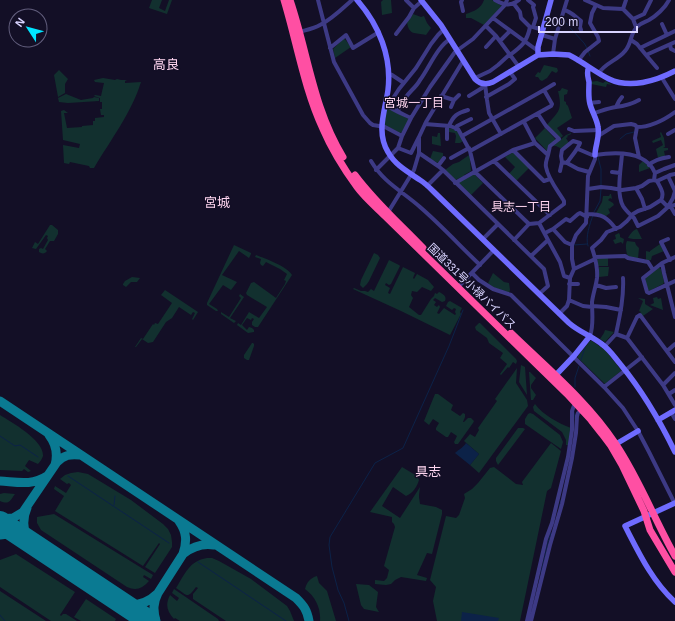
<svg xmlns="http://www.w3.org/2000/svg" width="675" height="621" viewBox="0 0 675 621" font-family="Arial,'Noto Sans JP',sans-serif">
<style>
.green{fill:#12302f}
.water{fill:#0c2248}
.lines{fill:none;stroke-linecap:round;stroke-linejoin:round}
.stream{stroke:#0c2248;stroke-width:1}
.taxiway{stroke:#0a7a92;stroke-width:9}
.runway{stroke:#0a7a92;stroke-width:22}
.street{stroke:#3d3a85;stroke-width:4}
.secondary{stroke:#6f6bff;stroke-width:5.5}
.highway{stroke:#ff4fa3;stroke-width:7}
.labels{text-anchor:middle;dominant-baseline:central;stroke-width:3;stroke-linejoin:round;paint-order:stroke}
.street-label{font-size:11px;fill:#d9d4ff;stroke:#130f26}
.neighbourhood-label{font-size:12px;fill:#ffd6f0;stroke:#130f26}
.quarter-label{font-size:13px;fill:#ffd6f0;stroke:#130f26}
</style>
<rect width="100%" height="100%" fill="#130f26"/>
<path class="green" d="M152,0H162L159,8L165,11L169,0H172L167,14L149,8Z
M383,0H391L392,13L382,15L381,2Z
M484,0H492L502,6L484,25L471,18H466V14C474,11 481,9 484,0Z
M413,14L421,17L424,16L427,23L431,28L426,35C415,32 409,36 407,22Z
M344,38L351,47L335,58L333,49Z
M544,65L557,68L558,71L556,73L552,71L547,78L542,81L540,80L538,77H536L535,76L538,72L540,73Z
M59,70L68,79L65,84V93L58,97L54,75Z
M103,78L115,80L117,79L121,80H127L125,81V83L141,82C132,112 110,141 94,168H90L89,166L70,162L69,164L64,163L63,145L79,148L80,144L63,140L61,111L64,110L68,113H64L67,128L82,127V126L93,125V121H95V118L104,117V115H101L100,109H102V102H100V98L94,96L95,95L101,96L104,83L95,82L94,80Z
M597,81L603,83L606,81L612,85L607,84L606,87L591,84L590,82Z
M562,88L568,90L567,94L564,95V101L566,102V104L568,106L572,118L557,128L563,136L559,139L546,126C558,112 563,111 558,91H560Z
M66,94L81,100L93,98L94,97L99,98V101L68,103L59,102L58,98Z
M387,107L409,119L402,132L400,133L385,125L384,124Z
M449,128L457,130L463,141L460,143H455L456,136L455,133L449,132Z
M545,128L556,140L547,151L535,138Z
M661,132L664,138L665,147L663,148H668V150L664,151L665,156L658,158L656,149L663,145L661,140L653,143L652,141L661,137L660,133Z
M438,133H440L441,146L432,144V136L437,137Z
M571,133V134L567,136L568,137L566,138L569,143L562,149L556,146H553L566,135Z
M433,151L443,153V156L438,163L430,159Z
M512,153H514L529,168L516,181L509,174L515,167L505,157Z
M469,155L471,160L470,161L471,171L464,175V176L455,180L445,170L453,164L459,162Z
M643,161L650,168L639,172V165Z
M473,174L475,175L483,183L471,195L459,184V182Z
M610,194H611L612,199L610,198L608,200L613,203L614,205L609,209L608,208L610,213L606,216L596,213L602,202L603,196H609Z
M50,225H52L58,230V234L54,241H50L45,249L47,251C45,254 42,254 39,252V249L41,248L43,249L48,240L47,238L48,236L46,235L36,249L32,248L35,242L38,244Z
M637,229L642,239H633L628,238C630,234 633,230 637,229Z
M619,233L620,235V237L624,239L623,244L621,242L615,244L613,240L616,239L615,235Z
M627,241L635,242L636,245L639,248L638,259L628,257C626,252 625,245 627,241Z
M660,244L664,251L652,256L651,260H646V251L650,252V251Z
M234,245L251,253V254L249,258L239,251L222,275L237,282L231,290L223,285L209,304L217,309L218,311H216L207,305V303Z
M374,253L378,255L380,258L369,281L367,284L363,288L360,285L361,280Z
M256,255C266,259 287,266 292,275L258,327H255L252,325V322L254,319L252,318L251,320L247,318L242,325L247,330L249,327L252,328L254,330V332L248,333L237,325L238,323L241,325L249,312L259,318L267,307L247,295L246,293L251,283L254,282L276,298L285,284L286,281L284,280L287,274L280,269L266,262L263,266L261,265L260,263L261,259L255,257Z
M597,257H608V266H598Z
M389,260L399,265L400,266L391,284L389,285L386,283L385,285L390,288L388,293L390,294L403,267L415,273L413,278L414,279L417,274L428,280L434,287L431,291L422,287L417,292L412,291L411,295L413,298L409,307L419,315H421L431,299L434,296L435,293L437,294L439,292C443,294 447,296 445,301L442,302L435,298L433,300L436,302L434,305L437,307L439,305L440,307L437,313L439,314L444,308L455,315L456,314L455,312L456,309L454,308L452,310L446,306L448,302L450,301L462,308L460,312L461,314L450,335L401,311L353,289L354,288L361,291H365L368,292L371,289L374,291Z
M599,267H609L608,276L599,277Z
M658,267L661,269L664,282L663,284L649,291L647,290L645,277Z
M493,273L504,282L509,283L510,290L509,293L493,287L488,283Z
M132,277L140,278L137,282H131L126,287L123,285V284L125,281Z
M165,290L198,312L193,320L192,319L195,313L193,312L191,315L179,307L172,318L166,322L153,342L148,343L142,339L136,347H135L141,338L143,339L153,324L154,325L155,323L158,324L172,303L161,295Z
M240,294L244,297L230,318L236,321L234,323L221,314V312L229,317L241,298L239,296Z
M657,297L658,299L661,298L663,310L650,305L654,303L653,298Z
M638,298L645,299V304L653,309L643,316L640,313L641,312L639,311L643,301Z
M479,323H480L516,359L517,361L516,364L513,362L509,368L508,367L501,375L500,374L507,364L500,358L503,353L489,343L487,338L476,330L475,327Z
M605,330L614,332L605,342L600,339L604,333Z
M590,341H592L605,350L621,370V371L605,384L604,383L578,358V356Z
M252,343H253L254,344V346L249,360H247L244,358V355Z
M521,365L525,367L527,395L519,382Z
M517,368L516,383L527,400L528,406L479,473L470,465L479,454L464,441L470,434L475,437L479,430L478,428L497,401L495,399Z
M529,372H530L536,378L531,385V388L536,395L533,400H531Z
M435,394H438L453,405L451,410L460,416L463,413L465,414V417L463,422H464L468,418H471L474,421L473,423L458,444H455L454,442L457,436L451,432L448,437H446L436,430V428L439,423L433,419L429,425L424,421Z
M535,404C543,415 558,423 571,428L569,445H566V440L562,432L534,411L533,407Z
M530,413L533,414L560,435L563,442L561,449L525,424V419L528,414Z
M0,415C11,422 44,440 43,456C42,459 40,462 38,464L29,460L25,466L31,471L28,472L24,469L22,471L0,470Z
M518,428H523L525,429L498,465L496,461V458Z
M551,443L561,451L551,488L547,491L520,621H437L433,601L436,587L430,580L446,516L456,518L459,515L465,498L464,494L472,489L478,483L490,468L494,467L516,484L523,485L522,482Z
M402,467L417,476L419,480C417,487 413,493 406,496L393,487L382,506L400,518L420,487L419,495V497L420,504L436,507L442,510V514L432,554L427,553L417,575L427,578L426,581L401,577L395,580L391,584L386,585L375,584V580L384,581L387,578L389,570L384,566L395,527L394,524L392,522V517L370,512Z
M71,473L78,472L88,474L131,500L163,524L168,529L171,535L172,542V547L155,573L145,567L160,544L159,543L143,566L55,511L64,496L54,489L55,486L66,493L71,485L69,483L67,484L60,479L65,475Z
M4,493L15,494C10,501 9,505 0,501V494Z
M54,514L153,575L151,579L144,575L143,577L149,581C142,589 136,591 127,587L41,530L37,523V517Z
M16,554L75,592L60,615L61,616L63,614H66L77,621H51L0,587V560Z
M207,558H212L219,561L251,579L287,606L290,611L294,621H226L193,599V594L198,588L196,587C187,599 188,596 176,588C185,574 189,561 207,558Z
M317,576L319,583L327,591L336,621H320C321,609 316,597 305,589C307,582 310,578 317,576Z
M356,584L369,585L378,592L376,607L379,612L364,609L361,605Z
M174,589L218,619L219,621H180L175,618L174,619C167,611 165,605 170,595L177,601L179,598L172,593Z
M0,591L46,621H0Z
M86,599L116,619L115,621H81L74,617Z"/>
<path class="water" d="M466,443L479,454L470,465L455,453C459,449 463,448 466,443Z
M462,612L499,618L498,621H461Z"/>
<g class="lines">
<path class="stream" d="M563,20L584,43L587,48
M588,51L590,56
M620,139L626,134L634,132
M598,157L601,169V186
M594,212L600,201L601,189
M574,245L587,244
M588,246C585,237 590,224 593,215
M581,360L585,348
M575,387V378L579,366
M574,411L575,419
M0,436L15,446L20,445L38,457
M68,476L169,543
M114,505L115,496
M559,507L561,500
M198,562L286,621
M541,573L548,542L551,533
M0,615L5,621
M349,621L344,603L338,590L332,567L329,545L330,537L375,463L403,448L449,346L463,310"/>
<path class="taxiway" d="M0,401L296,598C304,606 307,610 309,621
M49,435C56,444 58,454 55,465
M0,481C17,482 32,486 47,476
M0,519L13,518L23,512L57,462C64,455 70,454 80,455
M0,535L17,533
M27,540C23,529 22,519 27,508
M183,554C193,546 202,543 214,545
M125,605C138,606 148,603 157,594
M156,621C153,610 153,603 158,593L183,554C187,542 187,532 179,521"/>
<path class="runway" d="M0,522L149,621"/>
<path class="street" d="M318,0L334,62L363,115L370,123L373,125L385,127L402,136
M406,0L414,8
M462,0L461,2L463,11
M495,0C504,5 510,7 519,0
M528,0L534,5L533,7L536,18L533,27L543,30
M585,0L603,8L623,9L633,19L636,27
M623,9L626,0
M564,10C572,12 574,16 581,21L580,27L581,30
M493,18L538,51
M633,19L644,14L651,0
M662,24L667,35
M486,26L496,36L519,67
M299,32C306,30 313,29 320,25C332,19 342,9 352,0
M396,34L409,17L414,8L422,1
M542,35L555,39
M631,40L637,44L646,55L675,42
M500,41L510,31
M670,45L671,49L675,51
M486,47L496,36
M330,48L346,35L353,48L379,32
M640,48L675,31
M553,54L555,39L567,0
M510,55C522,46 527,42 530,27L521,18L520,12L514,4
M646,55L657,68
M578,61L585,52L599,41L598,37L590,23L592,13L596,5
M599,73C605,63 618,60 625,51C632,44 630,32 638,26C641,23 645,22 649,20C656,16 665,8 669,0
M389,74L392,75L404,83
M475,78L490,71L498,65L510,54
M662,78L675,99
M485,84L487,100L489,113L501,134
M544,90L554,84
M441,96L454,100
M469,96L482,88L483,84
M486,97L509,84L515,79L510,72
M589,103L599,102
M451,107L454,100L459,95
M616,107L619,101L622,97
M398,111C401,104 406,96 412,90C415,87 418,84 420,80C429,68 437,47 450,39
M594,113C601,111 609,108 616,107C625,106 632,104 639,100
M538,114L546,126L559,139L550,146L548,155
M411,118C403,114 395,111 388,106L399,89L416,68L431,44L438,35L444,29
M524,122L535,143
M425,124L450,126L458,129L470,151L475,172L529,224
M449,126C453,116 457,113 468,110
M637,127L635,138L639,157
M456,129L457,126L471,119
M569,129L574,131L599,130
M668,134L675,130
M462,136L544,90L552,104L551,106L470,151
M598,136L614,126L631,124L635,125L637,127C651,127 664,120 675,112
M447,139V127
M398,148L411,153L419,137
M578,149L592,155
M513,150L544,181L550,179
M419,153L438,166L443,170
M622,154C621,169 616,193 623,206C626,211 630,214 634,218C635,220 637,224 638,226L658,216L668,207
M451,158L469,148
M371,161C384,183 402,191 420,207C441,225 460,246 480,265
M494,161L550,215
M567,163L578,169L589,172
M649,165C654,160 662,158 669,157
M438,166L444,158
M376,170L398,148L402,136L411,118L430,87L455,52L473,39L505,5L507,0
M560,171L562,162L561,156L562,150L573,141L580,143C577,151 571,156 567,163L562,162
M612,172L620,173
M655,173L664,169L675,165
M668,176L670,175L675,174
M654,180L657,181L668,176L675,191
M657,181C660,187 665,193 661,200
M455,183L513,150L535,143L548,155C547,159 545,163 546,167C548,179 558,191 564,201V204L539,223L529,224L514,240
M427,186L443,170L544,269L548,286L539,294
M636,188L642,199L645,209
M670,207L669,205L673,198L675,191
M671,207L675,214
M387,214L414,170L419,153V137L426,122L463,61
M587,214C602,214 607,217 616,229
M553,229L565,242L572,245
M545,233L553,229L566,219L570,221L578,214L580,213L587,217
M483,239L498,224
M668,239L661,242L670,260
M548,240L560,262L564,276L570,278
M531,256L548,240L539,223
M595,257L625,256L628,258L648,262L653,270
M675,257L662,263L664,273L675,317
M662,263L643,278L647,292L649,293L675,281
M574,269L595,259
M472,273L479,280L493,289L511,295L604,387L623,408L638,431L649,452L675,504
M461,284L494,250
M569,284H578
M596,285L606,288L616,287
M569,300L583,306L592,307
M592,306L606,307L621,310
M559,314L567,306L569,300L570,278L574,269L572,259V245L576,235L586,223L588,176L595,159V155C615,152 646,151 655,173L654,180L649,181L642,186L636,188L622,190L611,188L601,187L588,189
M616,334C620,315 624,297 623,278
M590,336C594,325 592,314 592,302C593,294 596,286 597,278C598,268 595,257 592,248L601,240L607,232L620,227L627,221L633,214L638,211L650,207L661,200L668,207L675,205
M627,338L637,317L640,315L675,362
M605,346L616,334L627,338L663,385L675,373
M667,351L675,344
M663,385L675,405
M604,387L642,357
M669,394L675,390
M671,412L675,419
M527,621L546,539L552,523L568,457L572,430V411L575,403
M531,621L550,545L562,504L572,458L576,433L577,416L578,413L582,410"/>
<path class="secondary" d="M357,0C379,25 392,57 388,90C385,111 376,132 388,152C395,165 408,172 420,180C425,183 429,187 434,192L569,323C579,332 592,336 603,345C610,350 615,358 621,365C643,392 660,421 675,452
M421,0L441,25L475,79C480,84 486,85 493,82L538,55L553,54L569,55C583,62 595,72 609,79C630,89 656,81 675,71
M538,55V47L551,0
M589,67C586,72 588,77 589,82C589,90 588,97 590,104C592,112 597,119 598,127C600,137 595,146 595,155
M553,378L574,356L590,336
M658,420L675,410
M616,444L638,431
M675,503L625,526C639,553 652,581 675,602"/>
<path class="highway" d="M284,0C297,43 304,88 323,129C332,150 344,169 357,187C365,198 376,207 385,216L567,394L591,420L602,434L611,446L622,465L644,511L650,530L675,572
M290,0C308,53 313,108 343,157
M355,175C375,202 400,224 423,248
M511,333C547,368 587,401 615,443C639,478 654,519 675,556"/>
</g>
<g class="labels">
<g class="street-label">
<text transform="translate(472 286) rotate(44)">国道331号小禄バイパス</text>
</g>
<g class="neighbourhood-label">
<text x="414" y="103">宮城一丁目</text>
<text x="521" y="207">具志一丁目</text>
</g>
<g class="quarter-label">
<text x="166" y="64">高良</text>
<text x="217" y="202">宮城</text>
<text x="428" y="471">具志</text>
</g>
</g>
<g transform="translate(28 28) rotate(306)"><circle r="19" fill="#130f26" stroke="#625e7d"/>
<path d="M0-3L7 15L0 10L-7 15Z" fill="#00e5ff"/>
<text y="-6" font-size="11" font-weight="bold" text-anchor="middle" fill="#d9d4ff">N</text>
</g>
<path d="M539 26v6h98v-6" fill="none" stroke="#d9d4ff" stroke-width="2"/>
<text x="545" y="26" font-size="12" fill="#d9d4ff" stroke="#130f26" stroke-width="3" paint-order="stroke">200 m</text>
</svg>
